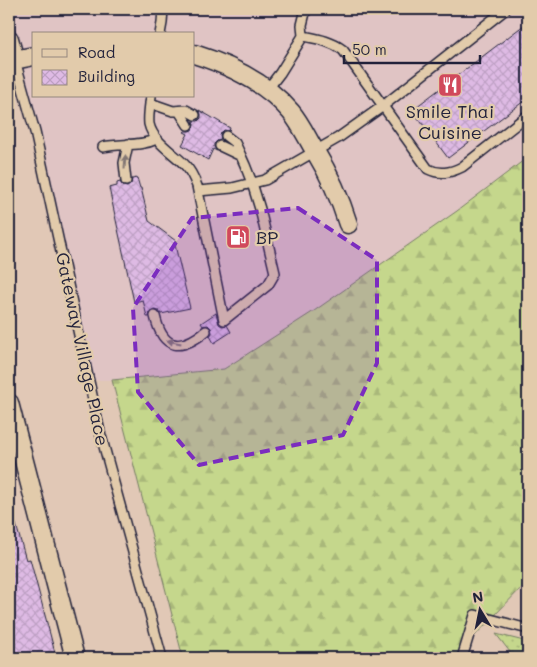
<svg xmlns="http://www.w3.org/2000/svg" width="537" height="667" viewBox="0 0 537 667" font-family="Mali,sans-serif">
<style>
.built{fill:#e0c4c4;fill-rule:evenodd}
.grass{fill:url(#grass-dots);stroke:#747c64}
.forest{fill:url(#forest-firs);stroke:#747c64}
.building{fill:url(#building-cross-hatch);stroke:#22223b}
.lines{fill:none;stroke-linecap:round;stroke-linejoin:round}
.service-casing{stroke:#22223b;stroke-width:12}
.minor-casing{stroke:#22223b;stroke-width:21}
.service{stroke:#e2cbab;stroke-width:9}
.minor{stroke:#e2cbab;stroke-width:18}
.oneway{fill:#827673}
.marked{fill:#7b2cbf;fill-opacity:0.2;stroke:#7b2cbf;stroke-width:4;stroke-dasharray:10 6;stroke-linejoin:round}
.labels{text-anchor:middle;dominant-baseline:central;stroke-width:4.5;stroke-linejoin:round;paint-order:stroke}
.poi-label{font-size:18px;fill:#22223b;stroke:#e2cbab}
.street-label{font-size:18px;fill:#22223b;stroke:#e2cbab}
</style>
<defs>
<pattern id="grass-dots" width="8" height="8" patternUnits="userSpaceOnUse" patternTransform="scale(1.25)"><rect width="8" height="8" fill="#c5d78c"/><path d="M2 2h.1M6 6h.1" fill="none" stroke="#a9b87a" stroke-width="1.8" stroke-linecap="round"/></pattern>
<pattern id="forest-firs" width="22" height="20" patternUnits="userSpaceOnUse" patternTransform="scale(1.25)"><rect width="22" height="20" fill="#c5d78c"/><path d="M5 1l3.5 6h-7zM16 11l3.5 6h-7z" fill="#a9b87a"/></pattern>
<pattern id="building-cross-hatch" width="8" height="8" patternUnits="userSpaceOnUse" patternTransform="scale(1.25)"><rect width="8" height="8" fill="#debae4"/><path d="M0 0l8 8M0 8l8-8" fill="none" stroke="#bea0c4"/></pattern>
</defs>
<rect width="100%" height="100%" fill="#e1c8b6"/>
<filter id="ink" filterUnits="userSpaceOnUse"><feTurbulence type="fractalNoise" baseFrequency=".02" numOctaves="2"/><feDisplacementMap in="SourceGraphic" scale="10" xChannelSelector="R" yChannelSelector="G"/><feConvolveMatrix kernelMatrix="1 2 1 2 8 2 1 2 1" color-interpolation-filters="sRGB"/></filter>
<g filter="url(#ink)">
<path class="built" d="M9,9H528V157L457,211L314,311L224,369L112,380H89L9,39ZM34,34H194V96H34Z"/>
<path class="grass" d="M496,634L528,642V658H510V652Z"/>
<path class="forest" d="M528,157V581L453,658H183L112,380L224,369L314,311L457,211Z"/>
<path class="building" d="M528,22V98L448,158L412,110Z
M199,110L230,128L229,131L224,130L221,133L220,136L221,140L217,141L214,144V147L217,151L213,149L208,160L182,145L188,134L184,132L185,131H189L192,130L194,125L193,121H198L201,118V114Z
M137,178L140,188H141L149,221L176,241L175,245L190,308L161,314L159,311L154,310L150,312L149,317H147L143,300L134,302L109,188L117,186V183L120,182L123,186L127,187L131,184L132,179Z
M216,313L219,324L222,326L227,325L231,332L214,343L210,336L212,333L211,328L208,325L203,326L201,323Z
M13,514L26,560L30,559L55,653L40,658H9V515Z"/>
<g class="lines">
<defs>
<path id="service" d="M160,34L162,23L163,9
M303,36C318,39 331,41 343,50L428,169C440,175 450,173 462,167L528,115
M15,60L35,132L100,432L162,658
M267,90L280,73L303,36L302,25L306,9
M151,96C150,105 148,115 149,124C153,142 174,153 185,165C191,171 194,178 197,186L224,320L268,285L275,273L260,209L252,183L245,165L241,156L220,146
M150,103L173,111L186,110L195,115
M179,111L188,125
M226,136L235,143L241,156
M103,147C121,143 140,147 157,139
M126,181L124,163L128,144
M198,191L232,188L265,180L338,138L383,106L506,9
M155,316C163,350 180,352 206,331
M462,658L475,615L528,629"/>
<path id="minor" d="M9,39L15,60
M194,54C229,65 267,83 291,112C301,124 307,138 315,151C329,174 340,198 348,224
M9,61L34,56
M9,403L75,658"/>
</defs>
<use href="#service" class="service-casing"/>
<use href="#minor" class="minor-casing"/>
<use href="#service" class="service"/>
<use href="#minor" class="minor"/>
</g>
<defs><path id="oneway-solid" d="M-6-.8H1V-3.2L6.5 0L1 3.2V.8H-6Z" transform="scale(1.25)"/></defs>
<g class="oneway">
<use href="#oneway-solid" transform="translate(125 162) rotate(-86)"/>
<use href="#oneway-solid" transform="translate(174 342) rotate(-168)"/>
</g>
</g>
<path class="marked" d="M298,208L377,260V363L343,435L199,465L138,392L133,308L192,218Z"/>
<defs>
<symbol id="restaurant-square" viewBox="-11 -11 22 22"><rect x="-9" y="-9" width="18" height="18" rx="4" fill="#d1495b" stroke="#e2cbab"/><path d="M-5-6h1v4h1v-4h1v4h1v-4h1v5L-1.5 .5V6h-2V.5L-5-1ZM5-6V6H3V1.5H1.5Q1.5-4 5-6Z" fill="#fff"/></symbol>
<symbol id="fuel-square" viewBox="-11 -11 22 22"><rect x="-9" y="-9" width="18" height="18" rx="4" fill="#d1495b" stroke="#e2cbab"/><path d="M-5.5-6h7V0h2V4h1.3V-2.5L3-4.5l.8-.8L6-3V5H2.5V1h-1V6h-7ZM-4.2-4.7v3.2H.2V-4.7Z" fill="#fff"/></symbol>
</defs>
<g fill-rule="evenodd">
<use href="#restaurant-square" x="436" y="71" width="28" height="28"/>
<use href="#fuel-square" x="224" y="223" width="28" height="28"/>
</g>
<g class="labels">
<g class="poi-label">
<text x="450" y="111">Smile Thai<tspan x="450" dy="21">Cuisine</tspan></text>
<text x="256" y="237" text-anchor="start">BP</text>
</g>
<g class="street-label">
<text transform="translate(83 349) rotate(78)">Gateway Village Place</text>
</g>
</g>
<rect width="537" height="667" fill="none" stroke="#e2cbab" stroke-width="30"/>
<rect x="15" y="15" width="507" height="637" fill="none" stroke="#22223b" stroke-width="2" filter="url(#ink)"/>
<rect x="32" y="32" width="162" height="65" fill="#e2cbab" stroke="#95877e"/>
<rect x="42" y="49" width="25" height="8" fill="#e2cbab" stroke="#95877e"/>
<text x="78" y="58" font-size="15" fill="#22223b">Road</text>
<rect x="42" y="70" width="25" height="15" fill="url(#building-cross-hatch)" stroke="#95877e"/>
<text x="78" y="82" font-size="15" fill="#22223b">Building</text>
<g transform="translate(480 610) rotate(350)" stroke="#e2cbab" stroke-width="4" paint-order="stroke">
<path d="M0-4L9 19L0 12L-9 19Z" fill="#22223b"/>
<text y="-8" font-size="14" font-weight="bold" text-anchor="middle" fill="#22223b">N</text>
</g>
<path d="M344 55v8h136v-8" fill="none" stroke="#22223b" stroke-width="2.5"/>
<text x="352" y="55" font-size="15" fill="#22223b" stroke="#e2cbab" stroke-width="4" paint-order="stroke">50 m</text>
</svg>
